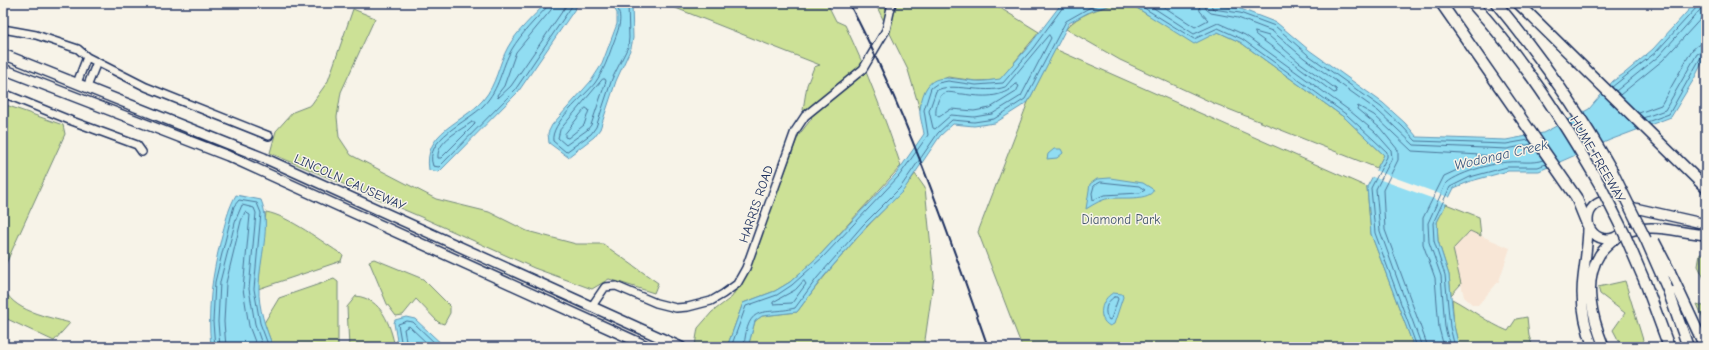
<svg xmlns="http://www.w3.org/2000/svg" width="1709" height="350" viewBox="0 0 1709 350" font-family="'Comic Neue',sans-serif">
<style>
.built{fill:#f8e6d6}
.green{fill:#cce196;stroke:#74887a}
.water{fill:#91ddf2;stroke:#6297b7}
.pier{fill:#f7f3e8}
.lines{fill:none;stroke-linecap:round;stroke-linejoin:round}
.shore{stroke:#4a7599;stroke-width:1}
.minor-casing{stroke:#1b2f5e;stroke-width:10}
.major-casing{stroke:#1b2f5e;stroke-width:12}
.highway-casing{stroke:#1b2f5e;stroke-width:13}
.minor{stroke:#f7f3e8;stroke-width:7}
.major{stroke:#f7f3e8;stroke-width:9}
.highway{stroke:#f7f3e8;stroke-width:10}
.rail{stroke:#1b2f5e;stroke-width:2}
.highway-bridge-casing{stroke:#1b2f5e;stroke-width:13;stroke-linecap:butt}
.highway-bridge{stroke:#f7f3e8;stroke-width:10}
.labels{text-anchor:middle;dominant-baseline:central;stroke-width:3;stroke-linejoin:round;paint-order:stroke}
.street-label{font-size:13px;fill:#1b2f5e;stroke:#f7f3e8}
.park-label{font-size:13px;fill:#3e5369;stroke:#f7f3e8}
.water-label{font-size:14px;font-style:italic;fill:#33527c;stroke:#f7f3e8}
</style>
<rect width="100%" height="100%" fill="#f7f3e8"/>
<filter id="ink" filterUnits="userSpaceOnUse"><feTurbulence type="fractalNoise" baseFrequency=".025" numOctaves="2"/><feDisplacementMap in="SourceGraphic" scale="8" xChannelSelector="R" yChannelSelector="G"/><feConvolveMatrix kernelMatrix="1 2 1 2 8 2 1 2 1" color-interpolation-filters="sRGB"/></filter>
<g filter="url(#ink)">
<path class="built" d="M1470,231L1510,248L1499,281L1478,305H1473L1464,297L1453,249Z"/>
<path class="green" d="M663,3H827L836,21L845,25C867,71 885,118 901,166L821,254L790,282L775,291L743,303L727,347H701L695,345L698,328L712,312L732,297L754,256L798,136L812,118L803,110L807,85L814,67L820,65Z
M875,3H992L1039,32L1000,80L976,81L948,77L928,86L920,110L908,70Z
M1117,3H1129L1148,15L1218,32L1240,42L1345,118L1384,155L1377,168L1213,103L1120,60L1066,29C1078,14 1099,9 1117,3Z
M353,9L375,18L341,92L337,117L339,137L351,155L436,199L489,212L527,231L576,244H603L658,283L654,293L609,279L592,289L534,268L421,217L270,153L276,131L293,112L311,105L328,81Z
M1055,49L1367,187L1371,234L1414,347H1022L978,232L1028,102Z
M3,104L63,125L65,134L3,270Z
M915,174L925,188L934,277L924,347H748L755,321L762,316L797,312C818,283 841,256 865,229C882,210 901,195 915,174Z
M1446,204L1479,217L1481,236L1470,231L1453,249L1461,284L1451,295L1449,275L1438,241L1437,222Z
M266,212C289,216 322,242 343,255L341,261L258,289Z
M1700,254L1706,255V282L1698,266Z
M374,259L423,279L450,306V313L444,324L438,322L416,299L403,315L396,316L387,304L369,261Z
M334,279L338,282V347H273L264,323L279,298Z
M1625,281L1643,340L1645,347H1622L1613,330L1625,313L1600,294L1598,287Z
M3,286C12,312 47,316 70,323L54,341L3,317Z
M356,296C382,299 390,324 395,347H349L347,307Z
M1452,299C1471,309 1488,323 1508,331L1516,319L1527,317L1529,336L1533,347H1459L1454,326Z
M1697,304L1706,307V325Z"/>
<path class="water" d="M546,3H579L518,92L439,172L429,170C423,131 462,124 483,100C497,84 498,65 508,47C517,31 533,17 546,3Z
M611,3H632L633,38L631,48L616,81L600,129L594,137L568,157L549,143L548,133L552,125L591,81L602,64L617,24V13Z
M1062,3H1117L1091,11L1069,23L1028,102L995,123L974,126L953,124L940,136L903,191L866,227L820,281L797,312L762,316L755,321L748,347H727L743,303L775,291L790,282L821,254L896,174L924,134C923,126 919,116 920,109C926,68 946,79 975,81C983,82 992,80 1000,79L1029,46Z
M1129,3H1204L1241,9L1277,23L1309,50L1383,103L1405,123L1417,137L1506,140L1543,133L1589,109L1613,81L1625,73L1653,49L1695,3H1706V55L1694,79L1671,117L1610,140L1539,171H1508L1471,181L1454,188L1437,222L1438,241L1449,275L1454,326L1459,347H1414L1371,234L1367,187L1384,155L1345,118L1240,42L1218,32L1194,44Z
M1054,149H1061L1063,153L1057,158L1047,159L1048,154Z
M1110,178L1143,183L1154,190C1147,203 1114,195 1103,200C1097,202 1091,206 1086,209L1090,184L1097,179Z
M236,195L261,200C272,226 259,259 259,288C258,308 266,328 273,347H211C207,308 212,277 221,239C225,224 228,209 236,195Z
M1113,293L1122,294L1123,297L1114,324L1110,326C1096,319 1101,299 1113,293Z
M406,317L415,319L445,347H398L394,323L395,320Z"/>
<path class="pier" d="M1374,170L1451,198L1448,204L1370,176Z"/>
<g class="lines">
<path class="shore" d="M548,3L547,7C535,20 521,34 512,49C500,70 501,87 483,106C468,122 423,139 433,166L439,167L515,90L574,3
M553,3L551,10L516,52L504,86L497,95L498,98L511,86L568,3
M615,3C624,18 619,28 613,44C608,58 604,70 595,83C584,97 550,123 553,141L566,152L591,134L596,127L612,79L628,47L629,38L628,3
M1136,3L1194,39L1218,28L1242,39L1347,115L1387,152V157L1371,188L1375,233L1417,347
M1146,3L1194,34L1218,23L1245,35L1350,111L1375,132L1391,150L1392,158L1376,189L1380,231L1422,347
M1158,3L1195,27L1208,20L1200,11L1199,3
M1205,3L1206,9L1211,13L1238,18L1272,31L1304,58L1378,111L1414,145L1507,149L1532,144
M1210,3L1213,9L1240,13L1275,26L1307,54L1381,107L1402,126L1416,141L1506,144L1529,140
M1255,32L1269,36L1299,62L1336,89L1337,92L1334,93L1256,35Z
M1049,35L1051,38L1021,96L992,114L974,117L951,115L935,129L933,128L929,111L936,91C950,81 984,95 1005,87Z
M603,79H605L606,81L591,125L587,130L566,145L558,138L560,130Z
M1016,84L1019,86L1016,92L990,108L974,111L951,109L939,117L936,115C935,110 938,95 944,93C950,91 957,94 963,94C982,97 1002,99 1016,84Z
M1612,87L1656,52L1697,7L1698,3
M1616,91L1659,56L1700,10L1703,3
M1620,95L1663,60L1706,13
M586,108L589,110L584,125L568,138L565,137V134Z
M1639,113L1661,105L1692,50L1698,45L1706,44
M1643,118L1665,110L1697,54L1706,50
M472,122H475L474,125L441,158H438C436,141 461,130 472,122Z
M1647,122L1669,114L1701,57L1706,55
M1101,182L1139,186L1145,190L1140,193L1104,195L1093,200L1092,193L1094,186Z
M804,281L806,284L792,303L773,304V302L795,290Z
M1114,297H1117L1118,299L1111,319L1109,320C1103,312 1106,302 1114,297Z
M215,347L213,322L215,282L231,217L234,206L239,200L257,203L261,213L254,289L260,323L269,347
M220,347L218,322L220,282L236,219L242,205L254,208L256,213L249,289L255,324L263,347
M226,347L224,322L226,283L241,221L245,212L250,215L243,289L249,326L257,347
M402,347L398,324L407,321L413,322L439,347
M407,347L404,329L409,326L431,347
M731,347L746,306L777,295L792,285L823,257L899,176L928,135L924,110L931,88L938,83L948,81L976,85L1003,83L1033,48L1063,7L1064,3
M744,347C748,301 764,316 795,308L817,278L863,225L900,188L938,133L952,120L974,122L994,119L1025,99L1066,21L1089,8L1104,3
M1428,347L1385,230L1383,190L1398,160V150L1380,128L1357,109L1358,106L1374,115L1412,151L1497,156L1496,159L1466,166L1444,176L1423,218V244L1435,278L1439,328L1444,347
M1450,347L1445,327L1441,276L1429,242L1428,223L1445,185C1453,174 1496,162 1509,162C1520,161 1532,164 1543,160
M1455,347L1450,327L1445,275L1434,241L1433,223L1450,187L1470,177L1507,167H1538L1546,164"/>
<defs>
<path id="minor" d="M3,29L36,35L78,49L87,57L146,87L269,136
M77,83L87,57
M87,87L97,62
M3,93L72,121L137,145L142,152
M592,306L605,287L616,286L656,303L676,308L688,307L711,301L723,294L737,284L746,268L795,131L805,116L863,69L886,30L892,3"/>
<path id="major" d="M3,54L264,158L681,347
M3,69L228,156L649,347
M1588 220a19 19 0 1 1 38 0a19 19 0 1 1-38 0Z
M1626,206L1706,224
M1588,226C1588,244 1585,260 1583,278C1580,302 1584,324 1593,347
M1619,235C1652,221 1672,232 1706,235
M1604,347C1593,319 1582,282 1600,254C1605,247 1612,242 1618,236"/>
<path id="highway" d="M1441,3L1576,197L1587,224
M1472,3C1522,57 1563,121 1600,185
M1496,3C1539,55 1578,110 1611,169
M1518,3L1706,188
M1670,272L1705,347
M1645,282L1669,347
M1668,290L1688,347"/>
</defs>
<use href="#minor" class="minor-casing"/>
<use href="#major" class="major-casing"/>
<use href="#highway" class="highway-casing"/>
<use href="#minor" class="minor"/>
<use href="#major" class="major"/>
<use href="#highway" class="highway"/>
<path class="rail" d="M849,3C907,113 947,230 988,347"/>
<defs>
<path id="highway-bridge" d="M1611,169L1646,240L1668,290
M1600,185L1624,233L1645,282
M1654,241L1670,272"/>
</defs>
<use href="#highway-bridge" class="highway-bridge-casing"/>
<use href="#highway-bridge" class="highway-bridge"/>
</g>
</g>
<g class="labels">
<g class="street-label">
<text transform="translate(1598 159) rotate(60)">HUME FREEWAY</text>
<text transform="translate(350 182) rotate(24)">LINCOLN CAUSEWAY</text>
<text transform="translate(756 204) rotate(-71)">HARRIS ROAD</text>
</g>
<g class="park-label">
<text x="1121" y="219">Diamond Park</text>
</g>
<g class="water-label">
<text transform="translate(1501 155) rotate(-13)">Wodonga Creek</text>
</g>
</g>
<rect width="1709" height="350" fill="none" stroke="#f7f3e8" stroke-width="16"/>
<rect x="8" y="8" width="1693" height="334" fill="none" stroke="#1b2f5e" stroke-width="1.5" filter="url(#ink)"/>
</svg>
